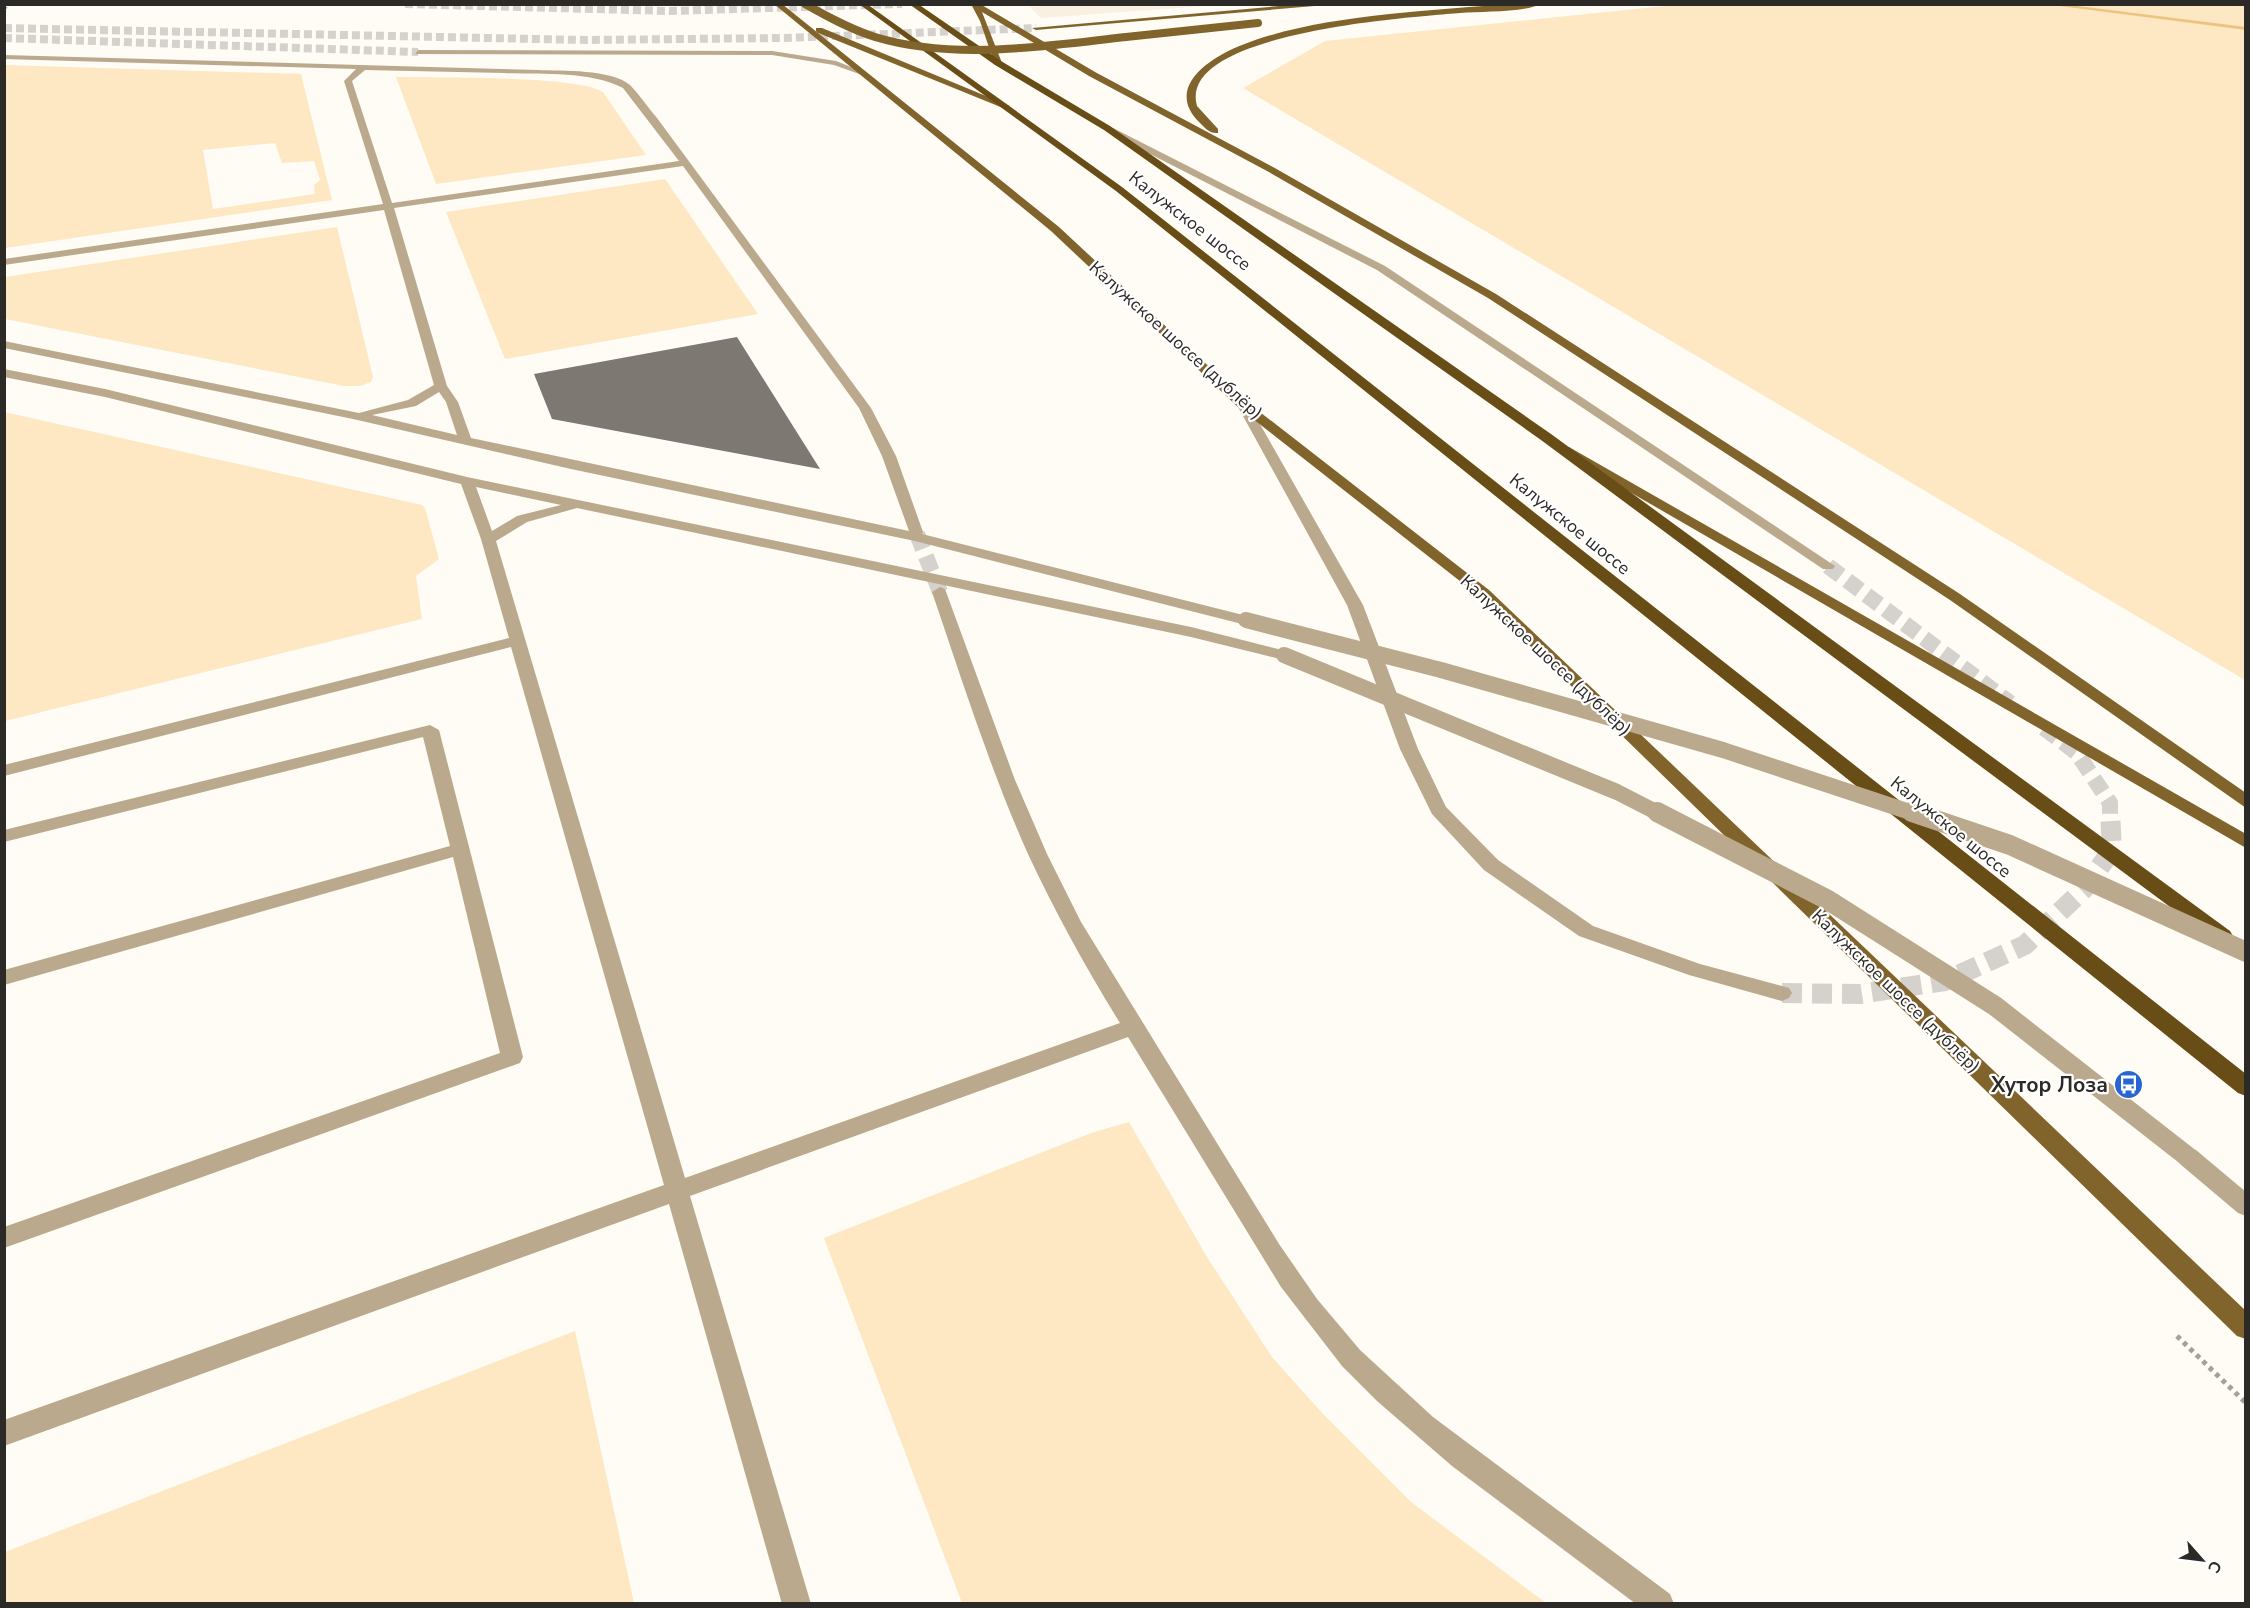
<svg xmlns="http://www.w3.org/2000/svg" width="2250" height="1608" viewBox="0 0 2250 1608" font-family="'Nunito Sans',sans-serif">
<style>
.built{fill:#f9f0e2}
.green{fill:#fee8c4;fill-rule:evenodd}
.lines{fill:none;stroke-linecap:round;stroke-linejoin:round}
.stream{fill:#ebc47f;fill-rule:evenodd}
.building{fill:#7d7871}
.minor-tunnel-far3{stroke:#d5d1cc;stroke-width:8;stroke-dasharray:8 4;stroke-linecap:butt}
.minor-tunnel-far2{stroke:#d5d1cc;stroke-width:13;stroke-dasharray:13 7;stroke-linecap:butt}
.minor-tunnel-far1{stroke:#d5d1cc;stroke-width:16;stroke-dasharray:16 8;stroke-linecap:butt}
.minor-tunnel{stroke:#d5d1cc;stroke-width:20;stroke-dasharray:20 10;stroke-linecap:butt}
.major-tunnel{stroke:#d5d1cc;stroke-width:8;stroke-dasharray:8 4;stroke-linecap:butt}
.path-far1{stroke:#a4a19c;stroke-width:1.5;stroke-dasharray:1.5 1.5;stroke-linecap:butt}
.path{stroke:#a4a19c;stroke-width:5;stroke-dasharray:4.5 4.5;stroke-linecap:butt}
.minor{fill:#baa98d;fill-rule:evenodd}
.major{fill:#81642c;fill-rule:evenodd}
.highway{fill:#684d17;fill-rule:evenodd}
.minor-bridge-far1{stroke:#baa98d;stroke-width:16}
.minor-bridge{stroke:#baa98d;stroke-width:20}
.major-bridge{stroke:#81642c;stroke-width:8}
.labels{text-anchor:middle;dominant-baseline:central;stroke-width:4.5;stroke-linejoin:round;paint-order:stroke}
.street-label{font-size:18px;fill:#2c2a27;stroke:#fff}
.near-poi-label{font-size:21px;font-weight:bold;fill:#2c2a27;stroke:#fff;text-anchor:end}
</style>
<rect width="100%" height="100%" fill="#fffbf5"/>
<path class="built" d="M1064,5V4L1218,5L1041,18L1030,7Z"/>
<path class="green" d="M1684,4L2245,5V680L1243,88L1325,41Z
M4,65L301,74L332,200L5,248ZM275,143L282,163L314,161L320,180L314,185L315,194L213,209L203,150Z
M396,77C434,78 578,75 603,92L646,155L436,184Z
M665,179L758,314L505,359L446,212Z
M337,227L373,377L371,382L360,386H344L5,319V277Z
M4,412L422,505L425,508L439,559L416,576L422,619L5,721Z
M1129,1122L1207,1257L1272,1357L1323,1414L1411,1502L1546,1603H962L824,1238L1094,1132Z
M575,1331L634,1603H5V1552Z"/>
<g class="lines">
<path class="stream" d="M2062,4L2246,27V30L2044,4Z"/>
</g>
<path class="building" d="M737,337L820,469L552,419L534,374Z"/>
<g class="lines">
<path class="minor-tunnel-far3" d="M4,38L418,52"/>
<path class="minor-tunnel-far2" d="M916,532L917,535"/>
<path class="minor-tunnel-far1" d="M917,534L940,592
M1828,566L2010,703
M2044,728L2077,753L2110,803V814"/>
<path class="minor-tunnel" d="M1782,993L1860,994L1945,981L2025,945L2084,889L2112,850L2110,812"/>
<path class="major-tunnel" d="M405,4L669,11L902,4
M4,28L586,40L784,38L1036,28"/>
<path class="path-far1" d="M4,14L8,4"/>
<path class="path" d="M2177,1336L2246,1403"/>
<path class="minor" d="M418,50L772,51L836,61L866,73L862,75L834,65L772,55L415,54Z
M4,55L538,70C562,71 611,69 630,85C640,95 648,108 657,118L871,408L896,456L923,532L922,534L1251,617L1254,620L1246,625L915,541L571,469L353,419L4,348V341L359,413L408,400L434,385L384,210L4,265V259L383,204L344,81L356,69L4,59ZM365,70C411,71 458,72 504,73C542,75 588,70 623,88L679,161L392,203L352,81ZM683,166L859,408L882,456L909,531L471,438L458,402L447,386L394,208ZM439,392L446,402L457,435L372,415L416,406Z
M1107,128H1113L1385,266L1835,566L1833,569H1823L1377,270L1107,132Z
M4,369L105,389L467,477L1191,627L1290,652L1292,655L1284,660L1191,637L577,508L527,522L496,541L685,1178L1120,1023C1086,968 1055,912 1028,854C990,769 962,680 932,592L940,587L945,589L1015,780L1047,854L1081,922L1279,1244L1317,1299L1360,1350L1433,1417L1670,1594L1674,1604H1636L1452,1466L1377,1401L1342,1366L1281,1287L1128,1037L690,1196L811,1604H782L669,1204L4,1446V1420L664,1185L511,647L4,776V765L509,638L481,539L461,484L105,397L4,377ZM476,487L561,505L517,516L492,531Z
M1243,401L1249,405L1363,605L1418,749L1446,807L1498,860L1593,926L1700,964L1789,988L1792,993L1789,998L1782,1001L1689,975L1579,936L1484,870L1432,814L1400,749L1347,605L1237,405Z
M430,725L439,730L523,1057L520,1063L4,1248V1227L500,1053L453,857L4,985V970L450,846L423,737L4,842V830Z
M2188,1148L2196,1150L2246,1192V1216L2238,1213L2180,1164L2177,1157L2180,1150Z"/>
<path class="major" d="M774,4H782L1059,227L1247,402L1489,590L2246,1311V1339L2237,1336L1479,596L1239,408L1051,231Z
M971,4H980L1095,72L1273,167L1496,294L1960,594L2246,793V808L1950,600L1488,298L1267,171L1089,76L982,12L1002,63L995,65L980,21Z
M1302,4H1338L1036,30L1032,28Z
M1508,4H1541C1522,13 1482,11 1460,13C1413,17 1176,32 1197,106L1218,129V133C1210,134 1205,128 1199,122C1164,87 1211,57 1242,45C1317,15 1427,11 1508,4Z
M816,28H822L1010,106L1003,108L816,32Z
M1569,447L2246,834V848L1564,454L1562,451Z"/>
<path class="highway" d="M859,4H867L1122,187L2246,1074V1096L2238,1093L1116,191Z
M909,4H918L1001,61L1110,126L1551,434L2230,931L2233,936L2230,941H2216L1541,440L1104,130L995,65Z"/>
<path class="minor-bridge-far1" d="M1246,620L1441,670L1723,750L1916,814
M1284,655L1617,792L1660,814"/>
<path class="minor-bridge" d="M1657,812L1828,900L1995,1006L2188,1157
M1912,812L2010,845L2246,952"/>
<path class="major-bridge" d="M805,4C828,17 850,29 875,37C955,61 1045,46 1126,37C1170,32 1214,28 1258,23"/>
</g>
<defs>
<symbol id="bus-disc" viewBox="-11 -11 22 22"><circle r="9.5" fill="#2865d2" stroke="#fff"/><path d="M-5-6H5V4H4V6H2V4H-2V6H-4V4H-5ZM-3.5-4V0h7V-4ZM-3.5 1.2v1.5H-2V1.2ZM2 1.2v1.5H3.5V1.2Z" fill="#fff"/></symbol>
</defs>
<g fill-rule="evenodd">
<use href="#bus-disc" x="2112" y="1068" width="33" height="33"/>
</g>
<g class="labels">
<g class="street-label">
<text transform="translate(1190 221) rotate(38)">Калужское шоссе</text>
<text transform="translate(1176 340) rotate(42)">Калужское шоссе (дублёр)</text>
<text transform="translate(1570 524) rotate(39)">Калужское шоссе</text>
<text transform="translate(1546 655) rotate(43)">Калужское шоссе (дублёр)</text>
<text transform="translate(1951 827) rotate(39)">Калужское шоссе</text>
<text transform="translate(1896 991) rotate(44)">Калужское шоссе (дублёр)</text>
</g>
<g class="near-poi-label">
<text x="2108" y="1085">Хутор Лоза</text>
</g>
</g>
<rect width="2250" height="1608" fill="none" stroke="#2c2a27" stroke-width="12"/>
<g transform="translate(2202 1560) rotate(118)" stroke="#ffffff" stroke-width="4.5" paint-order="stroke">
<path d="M0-4.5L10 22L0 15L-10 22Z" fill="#2c2a27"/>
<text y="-9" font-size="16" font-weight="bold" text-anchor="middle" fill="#2c2a27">С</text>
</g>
</svg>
